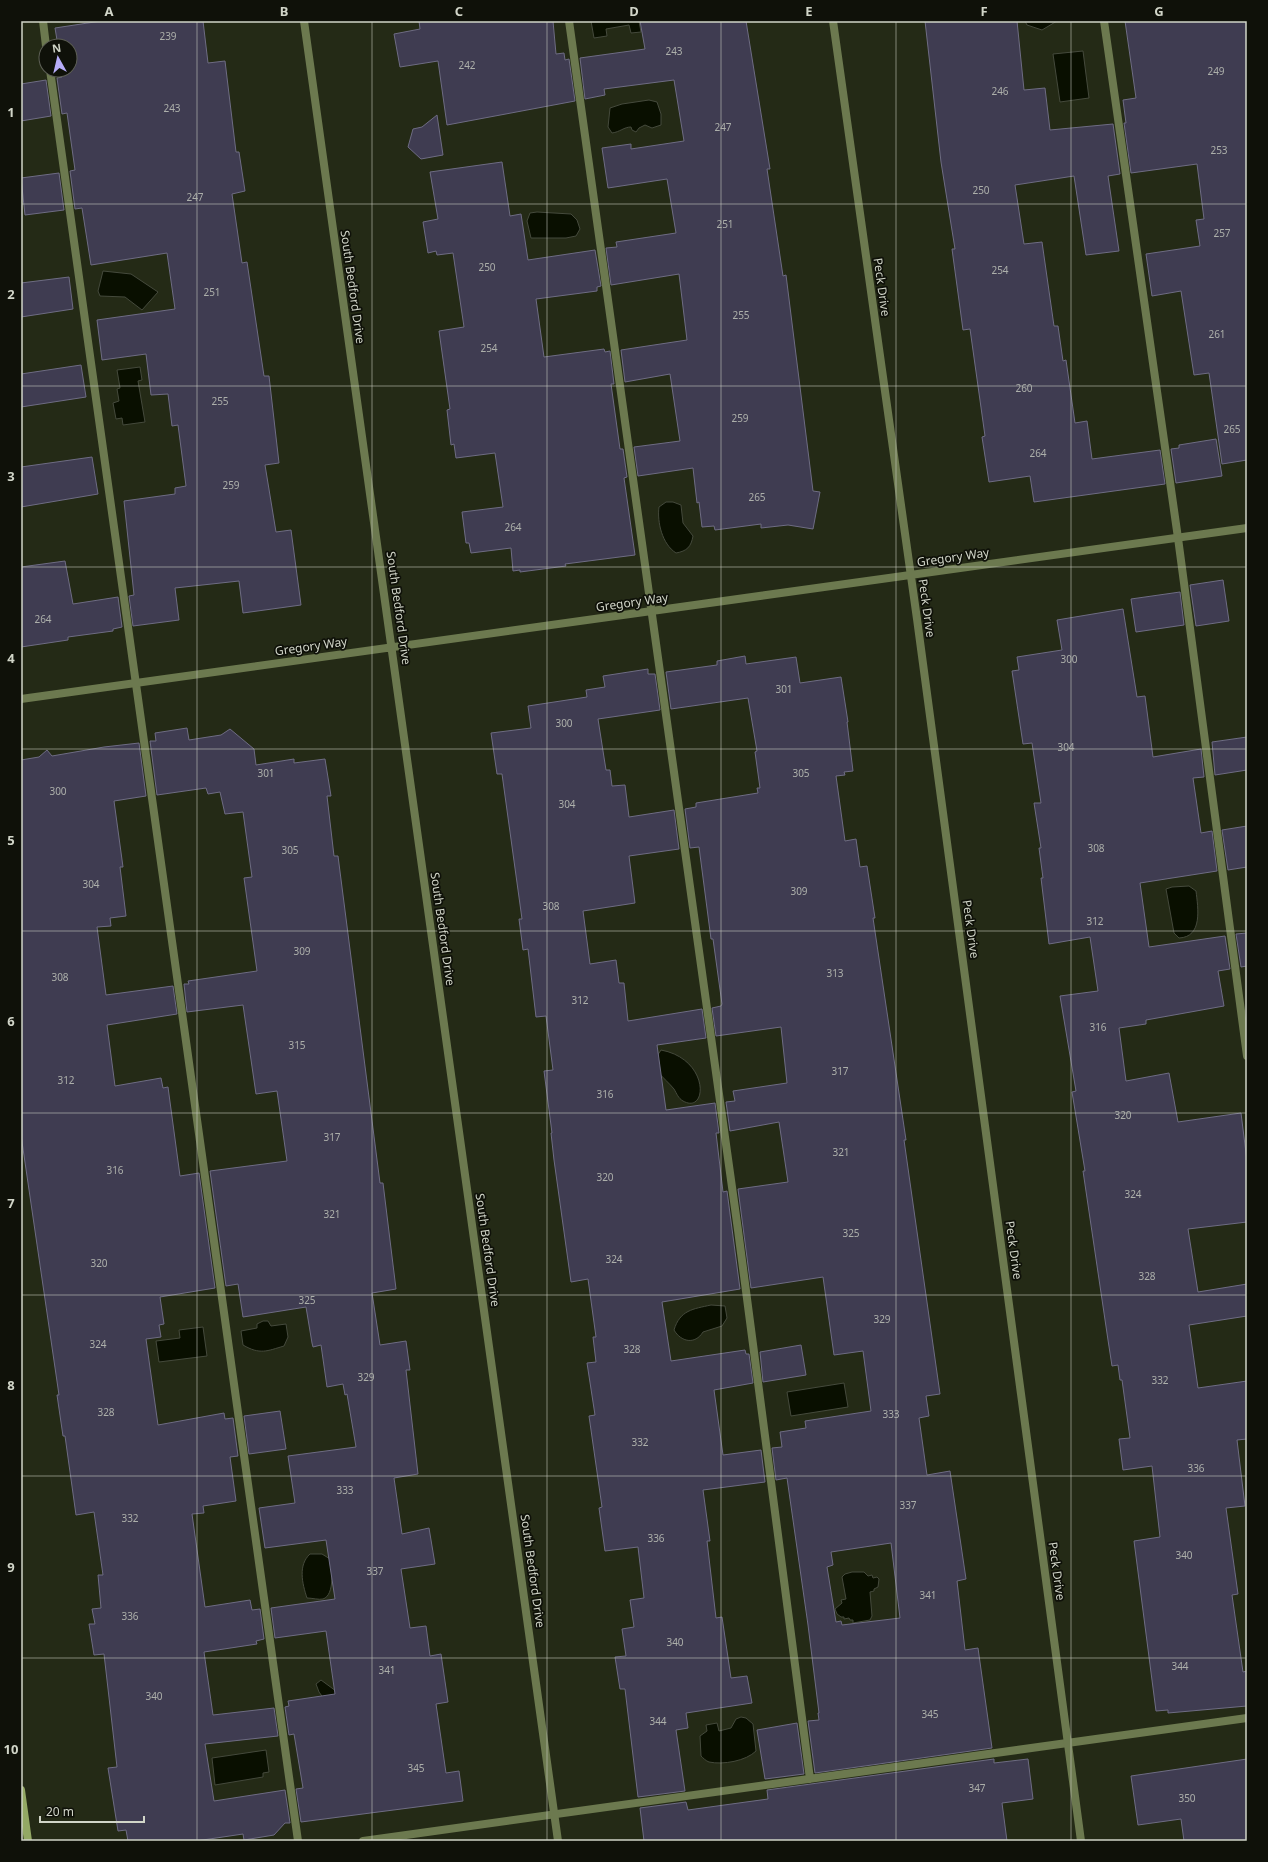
<svg xmlns="http://www.w3.org/2000/svg" width="1268" height="1862" viewBox="0 0 1268 1862" font-family="'Noto Sans',sans-serif">
<style>
.water{fill:#090f00;stroke:#454a3c}
.building{fill:#3f3c51;stroke:#6e6c83;fill-rule:evenodd}
.lines{fill:none;stroke-linecap:round;stroke-linejoin:round}
.lane{stroke:#6c794f;stroke-width:8}
.street{stroke:#6c794f;stroke-width:8}
.secondary{stroke:#93a864;stroke-width:8}
.grid{fill:none;stroke:#d1d5c8;stroke-width:1;stroke-opacity:0.55}
.labels{text-anchor:middle;dominant-baseline:central;stroke-width:3.5;stroke-linejoin:round;paint-order:stroke}
.number-label{font-size:10px;fill:#acafaa}
.street-label{font-size:12px;fill:#d1d5c8;stroke:#0f1109}
.neatline{fill:none;stroke:#d1d5c8;stroke-width:1.5}
.grid-label{font-size:13px;text-anchor:middle;font-weight:bold;fill:#d1d5c8}
</style>
<rect width="100%" height="100%" fill="#242a16"/>
<path class="water" d="M591,21H639L641,32L631,33L629,25L606,29L607,36L594,38Z
M1025,21H1057L1042,30L1027,25Z
M1083,51L1089,98L1060,102L1053,54Z
M649,100L657,102L661,114V125L652,128L645,125L639,128L636,132L632,130L631,127C624,127 620,132 612,133L608,127L610,108L622,104Z
M537,212L571,214L577,220L580,229L576,236L566,238H531L527,221L530,213Z
M103,271L131,274L158,292L142,310L125,297L100,296L98,291Z
M140,367L142,380L138,381L145,422L123,425L122,418L116,419L113,403L119,401L117,389L120,388L117,370Z
M666,502H673L681,505L683,523L693,536C691,547 687,551 676,553C662,544 657,522 659,507Z
M1189,886L1196,891C1198,908 1203,937 1179,938L1174,933L1166,889L1172,887Z
M661,1050C710,1059 708,1115 683,1101C678,1098 677,1094 674,1089C670,1084 662,1077 657,1071V1056Z
M711,1305L725,1306L727,1318L722,1326L703,1332C695,1345 681,1342 674,1330C680,1310 693,1309 711,1305Z
M263,1321H268L271,1326L286,1324L288,1337L284,1346C267,1351 260,1355 243,1345L241,1331L257,1328V1324Z
M203,1327L207,1356L159,1362L156,1341L180,1338L179,1330Z
M844,1383L848,1407L791,1416L787,1392Z
M310,1554H322L330,1559C332,1568 335,1595 323,1599C319,1600 312,1598 307,1598C302,1583 298,1565 310,1554Z
M852,1572H864L868,1576L872,1575L873,1578L877,1577L879,1579L878,1587L874,1589V1591L870,1592L872,1616L870,1620L853,1623V1620H850L849,1618L844,1619V1617H841L837,1614L835,1609L842,1603L841,1600L846,1599L842,1577L845,1574Z
M321,1680L340,1694L329,1706L319,1692L316,1684Z
M741,1717L746,1718L753,1724L756,1751C746,1761 723,1765 709,1762C706,1761 703,1758 701,1756L700,1736L707,1731L706,1725L717,1723L719,1731L731,1728L736,1719Z
M266,1750L269,1772L263,1773V1777L215,1785L212,1758Z"/>
<path class="building" d="M101,21H203L208,63L225,61L236,152H239L245,191L232,194L242,263L247,262L264,376H269L279,463L265,465L276,532L291,530L301,605L243,613L239,581L175,588L179,620L133,626L129,596L134,595L124,501L175,494V488L186,486L178,425L172,426L168,394L151,395L146,354L102,360L97,320L175,309L167,253L91,265L82,208L75,209L70,171L75,170L67,113L62,114L57,78L62,77L61,70H70V46H58L55,28Z
M419,21H553L556,54L564,53L565,60L569,59L575,101L447,125L438,61L400,67L394,34L420,29Z
M640,21H746L770,169H767L783,276L786,275L813,491L820,492L813,529L788,525L761,528V524L715,530L714,526L702,527L699,502L697,503L693,468L638,476L634,447L680,441L670,374L625,382L621,350L687,340L679,274L611,285L606,248L617,247L616,242L676,233L667,179L608,188L602,148L631,144V149L684,141L674,80L604,89L605,95L585,99L580,58L645,49Z
M925,21H1017L1024,90L1045,88L1050,130L1113,124L1120,174L1108,176L1119,251L1086,255L1074,176L1015,185L1024,244L1042,242L1054,326H1058L1063,361L1066,360L1075,423L1087,421L1092,459L1160,450L1165,484L1034,502L1030,476L989,482L982,437L985,436L970,329L963,330L952,249H955L941,162Z
M1125,21H1247V460L1222,464L1209,373L1194,375L1181,291L1152,296L1146,254L1200,246L1196,220L1204,219L1197,164L1131,173L1124,123H1126L1123,100L1136,98Z
M46,80L51,116L21,121V84Z
M437,115L443,155L421,159L408,147L413,129L422,127Z
M502,162L510,216L521,214L528,260L595,250L601,286L597,287V291L536,299L544,357L604,349L605,352L610,351L614,384H611L620,449H623L627,477L624,478L635,555L565,564L566,566L520,572V570L513,571L511,548L471,553L469,543H466L462,512L503,507L495,453L456,458L454,444L451,445L447,410L450,409L439,331L464,327L453,253L437,255L436,251L428,253L423,222L438,219L430,172Z
M59,173L64,210L25,215L21,178Z
M69,277L73,309L21,317V283Z
M81,365L86,397L21,407V374Z
M1216,439L1222,476L1176,483L1171,449L1179,448V445Z
M92,457L98,494L21,507V467Z
M65,561L73,604L118,597L122,627L113,629V631L68,637V640L21,647V567Z
M1223,580L1229,621L1196,626L1190,585Z
M1180,592L1184,625L1136,632L1131,599Z
M1123,609L1137,697L1145,696L1153,757L1201,749L1204,777L1193,778L1201,833L1212,831L1217,871L1140,883L1149,947L1225,936L1230,969L1218,971L1224,1006L1146,1020V1024L1119,1028L1126,1081L1169,1073L1178,1122L1241,1113L1247,1161V1222L1188,1229L1198,1292L1247,1284V1316L1189,1325L1198,1388L1247,1381V1439L1237,1440L1245,1506L1226,1508L1238,1594L1232,1595L1243,1672L1247,1671V1706L1168,1713V1710L1156,1711L1134,1541L1160,1537L1152,1466L1123,1470L1119,1439L1130,1438L1122,1380H1120L1118,1365L1112,1366L1108,1340L1083,1171H1085L1072,1092L1076,1091L1060,996L1098,991L1090,937L1049,944L1041,878H1043L1039,848H1041L1034,803H1041L1032,743L1023,744L1012,671L1019,670L1017,657L1062,650L1057,620Z
M745,656L746,664L796,657L800,683L841,677L848,722H847L853,771L844,772L845,775L836,776L845,841L856,839L860,867L867,866L875,918H873L906,1140H904L940,1394L926,1396L929,1416L919,1418L927,1475L950,1471L966,1579L957,1581L965,1650L978,1648L992,1748L815,1773L808,1721L819,1720L818,1713H819L808,1625L787,1478L776,1480L772,1448L782,1447L780,1432L806,1428L805,1421L871,1411L863,1351L834,1355L823,1277L751,1288L738,1189L788,1182L779,1122L730,1131L726,1102L735,1101L733,1091L787,1083L781,1027L716,1036L712,1008L721,1006L722,1004L713,939H711L699,847L690,848L685,809L696,807V803L758,793L757,788H760L755,752L757,751L748,698L671,709L666,672L717,665V661ZM891,1543L900,1618L842,1625L841,1621L836,1622L827,1567L833,1565L831,1552Z
M648,669V674H655L660,710L598,719L606,770H610L612,786L625,785L629,817L674,810L679,849L629,856L635,903L583,911L590,964L616,960L619,983H624L628,1021L702,1009L706,1038L657,1045L666,1110L715,1103L719,1133H716L723,1192L727,1191L740,1289L662,1302L671,1361L745,1350L746,1354H749L753,1383L714,1390L723,1455L761,1450L765,1482L703,1490L710,1541H707L716,1618L722,1617L731,1678L747,1676L752,1703L686,1713L688,1728L676,1730L685,1791L638,1797L625,1689H620L615,1657L626,1656L622,1629L634,1627L630,1600L644,1598L638,1547L605,1551L599,1508L602,1507L589,1416L595,1415L587,1363L596,1362L593,1337H596L588,1279L571,1282L554,1160L551,1133H552L544,1071L553,1070L546,1016L536,1017L528,949L523,950L519,919H522L502,774H497L491,733L531,728L528,706L587,697L586,690L605,687L603,676Z
M187,728L189,740L221,735L230,729L254,749L256,765L294,759V763L325,759L331,796H327L334,856H338L380,1183H383L396,1289L372,1293L380,1345L406,1341L410,1370H406L418,1474L394,1478L402,1534L429,1528L435,1564L401,1569L410,1628L426,1626L430,1656L441,1654L448,1702L436,1704L446,1773L459,1771L463,1801L301,1822L296,1789L303,1788L294,1734L289,1735L285,1707L289,1706L288,1701L335,1694L326,1631L275,1638L271,1608L335,1599L326,1540L265,1548L259,1508L295,1503L288,1456L356,1447L347,1394L345,1395L343,1384L327,1387L321,1345L313,1347L312,1343L306,1307L243,1317L238,1284L226,1286L210,1171L287,1161L277,1091L256,1094L243,1005L187,1012L184,984H189L188,981L257,971L244,878L252,877L243,812L225,814L220,792L208,794L206,788L157,795L150,741H156L155,733Z
M1247,737V770L1215,775L1212,742Z
M139,743L146,796L114,801L123,867H120L126,916L110,918L111,926L97,927L106,995L173,986L177,1014L107,1025L115,1086L161,1078L163,1088L168,1087L180,1176L199,1173L215,1288L160,1297L164,1324L159,1325L161,1337L146,1339L158,1425L224,1413L225,1419L233,1418L238,1456L230,1457L236,1501L203,1506L204,1513L192,1514L205,1607L250,1600L252,1610L260,1609L264,1639L256,1641L257,1644L204,1652L213,1715L274,1708L278,1736L205,1744L214,1801L285,1790L290,1823H285L274,1835L244,1840L243,1834L196,1841H128L126,1830L118,1831L108,1768L117,1767L104,1654L94,1655L89,1624H95L92,1609L101,1608L98,1575H103L94,1512L76,1515L65,1436H63L57,1395H59L21,1135V760L39,757L47,750L52,756L104,747Z
M1247,826V867L1228,870L1222,830Z
M1247,933V966L1241,967L1236,934Z
M801,1345L806,1375L763,1382L760,1352Z
M280,1411L286,1449L249,1454L244,1416Z
M797,1723L804,1774L765,1779L757,1730Z
M994,1759V1763L1028,1759L1033,1799L1002,1803L1007,1841H644L640,1808L686,1802L688,1810L768,1799L767,1790Z
M1247,1759V1841H1184L1181,1819L1138,1825L1131,1776Z"/>
<g class="lines">
<path class="lane" d="M43,21L46,46
M569,21L738,1230L810,1779
M1104,21L1178,538L1247,1056
M50,70L298,1841
M363,1841L1247,1718"/>
<path class="street" d="M304,21L558,1841
M833,21L917,619L1081,1841
M21,699L1247,528"/>
<path class="secondary" d="M21,1790L28,1841"/>
</g>
<path class="grid" d="M197,21V1841M372,21V1841M547,21V1841M721,21V1841M896,21V1841M1071,21V1841M21,204H1247M21,386H1247M21,567H1247M21,749H1247M21,931H1247M21,1113H1247M21,1295H1247M21,1476H1247M21,1658H1247"/>
<g class="labels">
<g class="number-label">
<text x="168" y="36">239</text>
<text x="674" y="51">243</text>
<text x="467" y="65">242</text>
<text x="1216" y="71">249</text>
<text x="1000" y="91">246</text>
<text x="172" y="108">243</text>
<text x="723" y="127">247</text>
<text x="1219" y="150">253</text>
<text x="981" y="190">250</text>
<text x="195" y="197">247</text>
<text x="725" y="224">251</text>
<text x="1222" y="233">257</text>
<text x="487" y="267">250</text>
<text x="1000" y="270">254</text>
<text x="212" y="292">251</text>
<text x="741" y="315">255</text>
<text x="1217" y="334">261</text>
<text x="489" y="348">254</text>
<text x="1024" y="388">260</text>
<text x="220" y="401">255</text>
<text x="740" y="418">259</text>
<text x="1232" y="429">265</text>
<text x="1038" y="453">264</text>
<text x="231" y="485">259</text>
<text x="757" y="497">265</text>
<text x="513" y="527">264</text>
<text x="43" y="619">264</text>
<text x="1069" y="659">300</text>
<text x="784" y="689">301</text>
<text x="564" y="723">300</text>
<text x="1066" y="747">304</text>
<text x="266" y="773">301</text>
<text x="801" y="773">305</text>
<text x="58" y="791">300</text>
<text x="567" y="804">304</text>
<text x="1096" y="848">308</text>
<text x="290" y="850">305</text>
<text x="91" y="884">304</text>
<text x="799" y="891">309</text>
<text x="551" y="906">308</text>
<text x="1095" y="921">312</text>
<text x="302" y="951">309</text>
<text x="835" y="973">313</text>
<text x="60" y="977">308</text>
<text x="580" y="1000">312</text>
<text x="1098" y="1027">316</text>
<text x="297" y="1045">315</text>
<text x="840" y="1071">317</text>
<text x="66" y="1080">312</text>
<text x="605" y="1094">316</text>
<text x="1123" y="1115">320</text>
<text x="332" y="1137">317</text>
<text x="841" y="1152">321</text>
<text x="115" y="1170">316</text>
<text x="605" y="1177">320</text>
<text x="1133" y="1194">324</text>
<text x="332" y="1214">321</text>
<text x="851" y="1233">325</text>
<text x="614" y="1259">324</text>
<text x="99" y="1263">320</text>
<text x="1147" y="1276">328</text>
<text x="307" y="1300">325</text>
<text x="882" y="1319">329</text>
<text x="98" y="1344">324</text>
<text x="632" y="1349">328</text>
<text x="366" y="1377">329</text>
<text x="1160" y="1380">332</text>
<text x="106" y="1412">328</text>
<text x="891" y="1414">333</text>
<text x="640" y="1442">332</text>
<text x="1196" y="1468">336</text>
<text x="345" y="1490">333</text>
<text x="908" y="1505">337</text>
<text x="130" y="1518">332</text>
<text x="656" y="1538">336</text>
<text x="1184" y="1555">340</text>
<text x="375" y="1571">337</text>
<text x="928" y="1595">341</text>
<text x="130" y="1616">336</text>
<text x="675" y="1642">340</text>
<text x="1180" y="1666">344</text>
<text x="387" y="1670">341</text>
<text x="154" y="1696">340</text>
<text x="930" y="1714">345</text>
<text x="658" y="1721">344</text>
<text x="416" y="1768">345</text>
<text x="977" y="1788">347</text>
<text x="1187" y="1798">350</text>
</g>
<g class="street-label">
<text transform="translate(353 287) rotate(82)">South Bedford Drive</text>
<text transform="translate(882 287) rotate(82)">Peck Drive</text>
<text transform="translate(953 557) rotate(-8)">Gregory Way</text>
<text transform="translate(632 602) rotate(-8)">Gregory Way</text>
<text transform="translate(399 608) rotate(82)">South Bedford Drive</text>
<text transform="translate(927 608) rotate(82)">Peck Drive</text>
<text transform="translate(311 646) rotate(-8)">Gregory Way</text>
<text transform="translate(443 929) rotate(82)">South Bedford Drive</text>
<text transform="translate(971 929) rotate(82)">Peck Drive</text>
<text transform="translate(488 1250) rotate(82)">South Bedford Drive</text>
<text transform="translate(1014 1250) rotate(82)">Peck Drive</text>
<text transform="translate(533 1571) rotate(82)">South Bedford Drive</text>
<text transform="translate(1057 1571) rotate(82)">Peck Drive</text>
</g>
</g>
<rect width="1268" height="1862" fill="none" stroke="#0f1109" stroke-width="44"/>
<g transform="translate(58 58) rotate(352)"><circle r="19" fill="#0f1109" stroke="#5d5f55"/>
<path d="M0-3L7 15L0 10L-7 15Z" fill="#b6acf8"/>
<text y="-6" font-size="11" font-weight="bold" text-anchor="middle" fill="#d1d5c8">N</text>
</g>
<path d="M40 1816v6h104v-6" fill="none" stroke="#d1d5c8" stroke-width="2"/>
<text x="46" y="1816" font-size="12" fill="#d1d5c8" stroke="#0f1109" stroke-width="3" paint-order="stroke">20 m</text>
<rect x="22" y="22" width="1224" height="1818" class="neatline"/>
<g class="grid-label">
<text x="109" y="16">A</text>
<text x="284" y="16">B</text>
<text x="459" y="16">C</text>
<text x="634" y="16">D</text>
<text x="809" y="16">E</text>
<text x="984" y="16">F</text>
<text x="1159" y="16">G</text>
<text x="11" y="117">1</text>
<text x="11" y="299">2</text>
<text x="11" y="481">3</text>
<text x="11" y="663">4</text>
<text x="11" y="845">5</text>
<text x="11" y="1026">6</text>
<text x="11" y="1208">7</text>
<text x="11" y="1390">8</text>
<text x="11" y="1572">9</text>
<text x="11" y="1754">10</text>
</g>
</svg>
